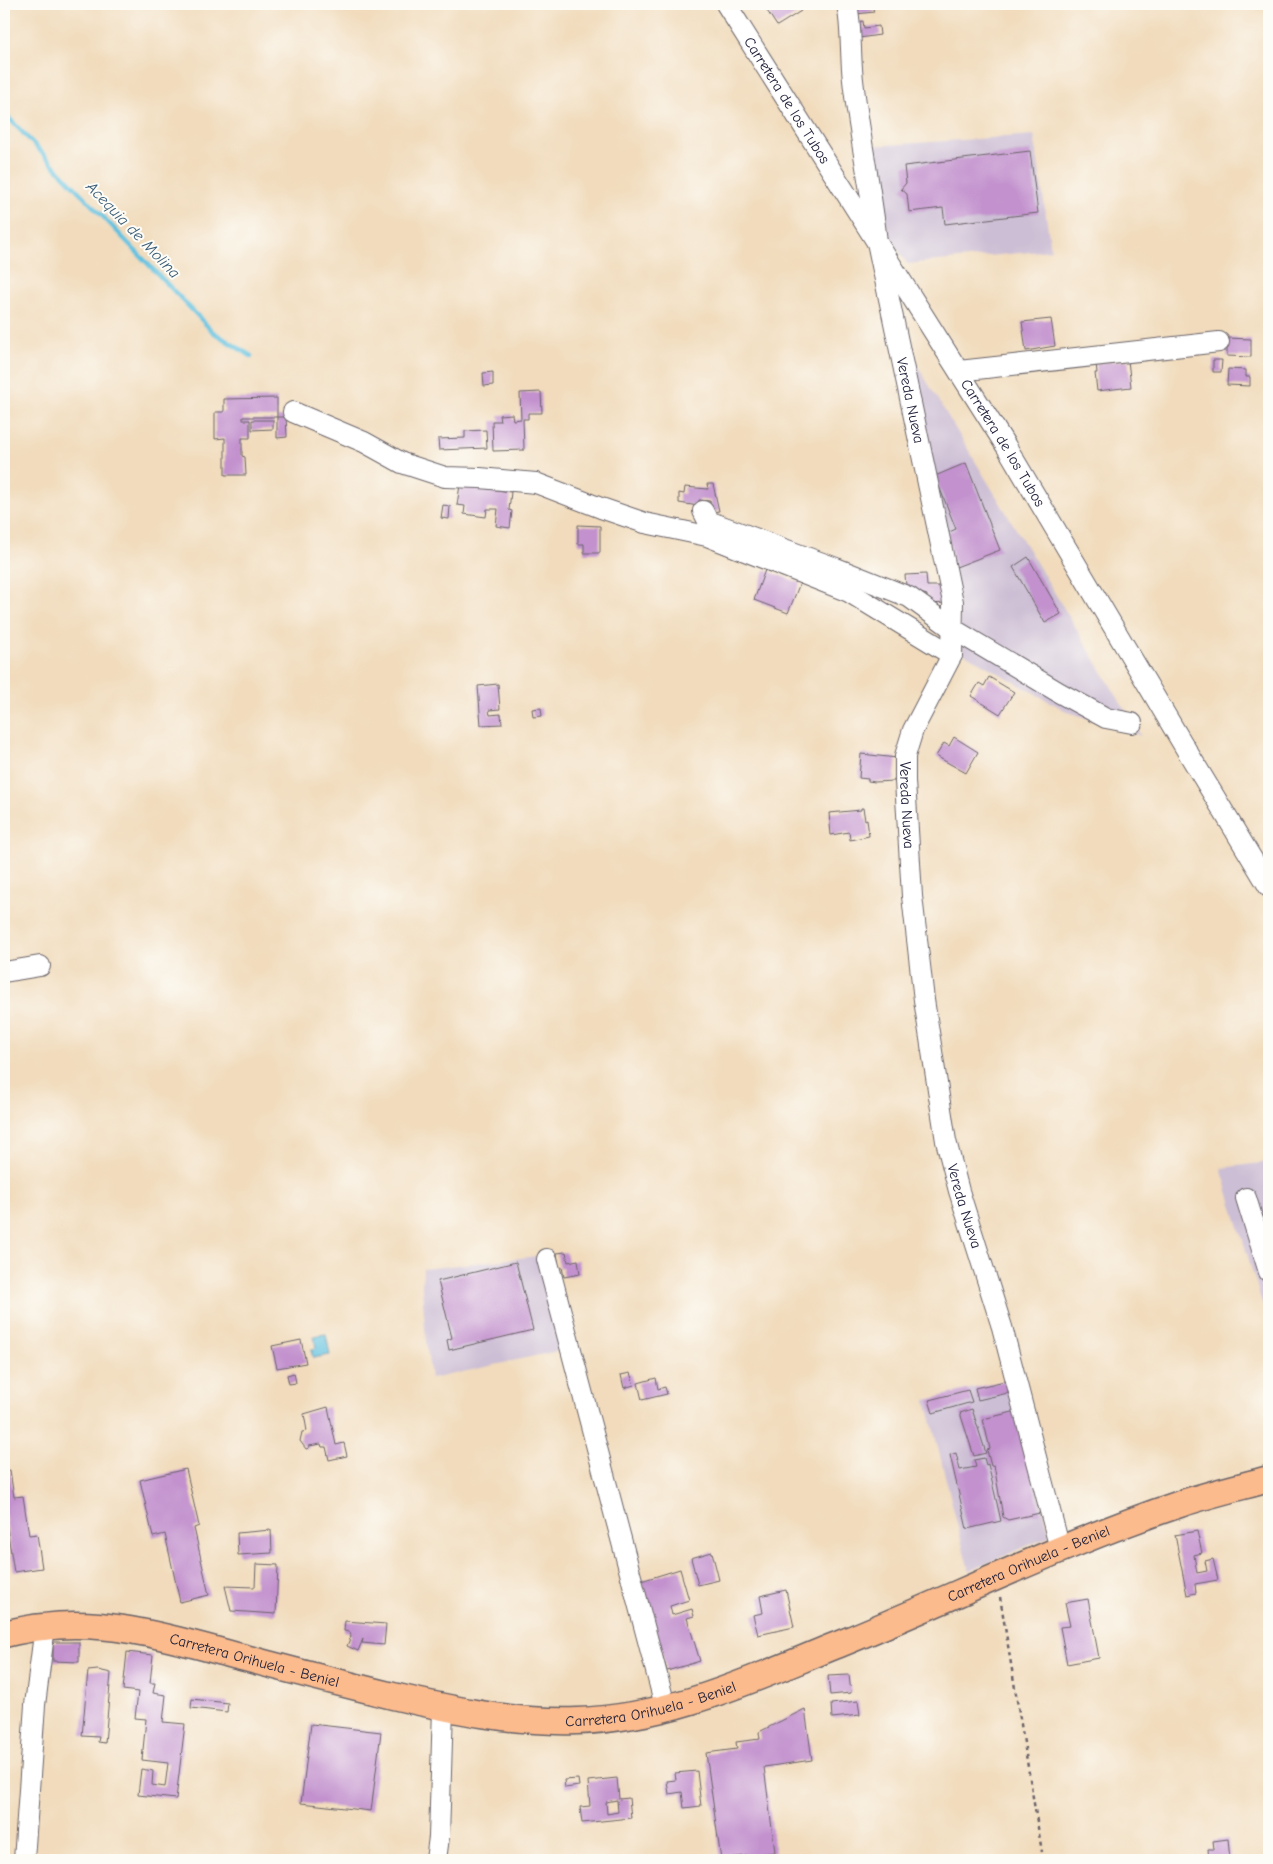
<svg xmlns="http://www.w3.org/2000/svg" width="1273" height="1864" viewBox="0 0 1273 1864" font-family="'Comic Neue',sans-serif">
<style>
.industrial{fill:#ccbed4}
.water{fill:#61c1df;stroke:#42728d}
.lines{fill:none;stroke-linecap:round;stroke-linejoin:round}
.stream{stroke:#61c1df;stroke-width:4.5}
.building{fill:#c291ce;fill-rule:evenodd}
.minor-casing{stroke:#6a6368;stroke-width:22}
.major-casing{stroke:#6a6368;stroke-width:29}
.path{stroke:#6a6368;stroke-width:2.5;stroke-dasharray:4 4;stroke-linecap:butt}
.minor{stroke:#fff;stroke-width:20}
.major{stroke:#fbbb8d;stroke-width:26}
.labels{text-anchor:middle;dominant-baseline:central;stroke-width:4;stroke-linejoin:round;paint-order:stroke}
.street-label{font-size:15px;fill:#22223b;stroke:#fdfcf7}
.water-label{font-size:16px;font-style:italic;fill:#385a74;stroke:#fdfcf7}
</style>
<rect width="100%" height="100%" fill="#fdfcf7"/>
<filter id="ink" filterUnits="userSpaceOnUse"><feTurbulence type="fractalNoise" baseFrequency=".02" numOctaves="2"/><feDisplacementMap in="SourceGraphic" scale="10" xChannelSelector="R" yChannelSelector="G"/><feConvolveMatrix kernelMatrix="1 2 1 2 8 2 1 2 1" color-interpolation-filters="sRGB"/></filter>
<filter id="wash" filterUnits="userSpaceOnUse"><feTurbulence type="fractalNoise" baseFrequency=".0096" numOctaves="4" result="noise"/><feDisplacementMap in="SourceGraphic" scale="20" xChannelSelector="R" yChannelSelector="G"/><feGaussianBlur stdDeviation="1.12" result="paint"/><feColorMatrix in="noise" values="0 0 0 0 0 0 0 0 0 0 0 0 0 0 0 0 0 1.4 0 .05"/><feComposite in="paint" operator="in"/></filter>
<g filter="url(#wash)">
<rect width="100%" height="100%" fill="#f1dbbc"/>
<path class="industrial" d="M1034,135L1051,250L907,264L888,233L871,146Z
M902,340L1141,736L1068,712L963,653L956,583Z
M1269,1162V1326L1221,1168Z
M537,1256L562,1350L431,1379L426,1341L422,1287L423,1269Z
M1010,1379L1050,1536L969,1571L926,1400Z"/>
<path class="water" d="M326,1334L330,1355L313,1358L311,1350L316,1348L314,1336Z"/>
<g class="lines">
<path class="stream" d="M4,113L213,332L251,356"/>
</g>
<g id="blocks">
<path class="building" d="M767,4H797L801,11L777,26L764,6Z
M854,4H872L874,12L856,14Z
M863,21L864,28L879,26L880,35L859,38L857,22Z
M1030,151L1038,213L945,224L943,208L909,212L907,194L901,189L906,183L904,166Z
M1051,319L1055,346L1026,351L1022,322Z
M1227,338L1251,339V357L1227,356Z
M1128,360L1131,387L1097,391L1095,373H1097L1096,363Z
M1213,360H1222L1221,372H1213Z
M1228,369L1246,370V377H1250V386L1227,385Z
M493,372V385L484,386L483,373Z
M541,392L542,413H528V419H523L524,450L493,451L492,421H500L499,415L512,414L513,420L521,419L520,393Z
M277,398V417H286L287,437L277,438V417H243V420H250V438H242V456L245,457L246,475H225V438L215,439V412H224V399Z
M252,420H273V429L252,430Z
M486,430L487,448L439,450L438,439L465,438V431Z
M966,463L1000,550L956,567L947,533L956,529L935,476Z
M707,484H713L719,511L711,512L710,501L699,500V506L679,503V493L684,494L685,487L708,489Z
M460,485L511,492L509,510L512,511L510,528L496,526L498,509H487L486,517L464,514L465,506L457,505Z
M443,505L450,506L449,519L441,518Z
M578,525L600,526V553H584V544H578Z
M1028,557L1061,614L1045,623L1013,567Z
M765,570L800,583L788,613L754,600Z
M926,574L927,586H946L947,603L927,604V595L910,590V585H906L905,575Z
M989,677L1014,692L1000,714L971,696L979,683L984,686Z
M498,684L500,709L489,710L490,715L501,714L502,724L481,725L478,686Z
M541,708L542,716L533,717L532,709Z
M954,737L978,752L966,773L936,756L944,743L949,746Z
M861,754L897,758L894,781L875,782L868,781V779L859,778Z
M861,808H863L865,820L867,819L869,836L850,840L849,832L831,835L829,813L861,810Z
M566,1252L568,1262L578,1260L580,1274L564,1277L562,1267L559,1268L557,1253Z
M516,1262L533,1330L449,1350L447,1340L452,1338L438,1281Z
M301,1340L306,1363L277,1368L272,1346Z
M294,1373L296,1383L289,1384L287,1375Z
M630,1373L634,1385L624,1388L621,1375Z
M656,1378L658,1389L665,1387L667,1394L642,1400L638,1383Z
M1009,1380L1012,1392L978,1400L975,1388Z
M968,1390L972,1402L933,1413L929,1400Z
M328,1407L336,1445L344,1443L347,1456L329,1460L326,1447H322L321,1444L309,1446V1448L306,1449L300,1441L302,1432L307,1431L304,1414Z
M972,1409L986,1453L974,1456L960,1413Z
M1017,1411L1040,1513L1008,1520L1003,1517L994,1465L991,1466L987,1450L990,1449L983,1419Z
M956,1453L960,1470L976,1467L974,1460L984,1458L986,1465L988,1464L1001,1521L967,1529L950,1455Z
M186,1469L199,1526L194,1528L209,1595L180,1602L165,1534L153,1537L140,1480Z
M10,1471L14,1497L23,1496L29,1535L37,1534L42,1568L14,1572L4,1509V1472Z
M271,1530L272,1553L238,1555L237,1533Z
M1197,1531L1202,1553L1194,1555L1197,1573L1207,1571L1205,1561L1213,1559L1218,1580L1195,1584L1196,1593L1187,1595L1175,1535Z
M712,1552L719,1580L698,1585L691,1558Z
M256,1564L278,1565L276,1614L231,1611L225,1586L255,1587Z
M680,1569L689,1600L670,1606L672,1615L692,1609L694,1616L687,1618L700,1661L667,1671L641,1581Z
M786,1590L794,1627L758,1635L753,1615L763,1613L760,1596Z
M1088,1599L1099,1658L1067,1664L1060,1627L1070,1626L1065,1603Z
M345,1621L386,1624L384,1645L362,1643L363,1639L358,1651L347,1646L351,1636L350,1632L344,1631Z
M53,1642H79V1662L53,1661Z
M127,1652L153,1655L150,1683H155L153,1693L166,1695L163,1722L185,1724L176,1799L138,1795L141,1769L153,1771L152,1785L165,1787L168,1763L142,1760L146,1719L135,1718L138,1692L123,1690Z
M98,1670L111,1673L105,1743L98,1742L99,1737L82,1736L88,1671Z
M849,1675L851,1693L830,1695L828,1676Z
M192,1699L228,1703L227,1712L191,1708Z
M858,1701L860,1715L832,1718L831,1704Z
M805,1709L812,1760L764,1767L775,1852L730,1858V1860H721L706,1753L737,1749L736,1742L760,1739L759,1732Z
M311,1724L381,1732L371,1811L301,1803Z
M697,1771L701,1806L684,1808L682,1792L669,1794L667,1781L676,1780L675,1773Z
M617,1778L619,1799L629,1798L631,1818L582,1823L580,1807L590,1806L588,1781ZM617,1800L618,1812L607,1814L606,1802Z
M578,1779L579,1786L565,1788L564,1780Z
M1228,1839L1230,1860H1209L1208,1849H1214L1213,1841Z"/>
</g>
</g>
<g filter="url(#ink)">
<use href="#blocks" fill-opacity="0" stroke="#6a6368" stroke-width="1"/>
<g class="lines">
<defs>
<g id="minor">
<path id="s1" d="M726,4L1006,446L1187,751L1269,887"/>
<path id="s2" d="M847,4C852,29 850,54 853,80C859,134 871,187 877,242L953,602L952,655L913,730L905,756V781L912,896L924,1000L946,1141L959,1191L1002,1327L1060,1549"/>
<path d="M959,371L1219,342"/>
<path d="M293,412L364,442L402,463L445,477L480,478L536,483L601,508L645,523L707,536L849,592L952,655"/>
<path d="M703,511L708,521L836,568L909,597L953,629L1060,693L1106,718L1132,723"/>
<path d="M4,972L40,966"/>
<path d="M1246,1198L1269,1272"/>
<path d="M547,1259L666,1709"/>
<path d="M24,1860L35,1705L45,1626"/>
<path d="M436,1860L439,1837L443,1708"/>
</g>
<g id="major">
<path id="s3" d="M4,1634C17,1631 30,1628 43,1627C111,1618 180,1641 245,1658C294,1671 344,1684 393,1696C454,1710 514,1723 577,1721C673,1718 754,1678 842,1643C955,1597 1064,1543 1180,1504C1209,1494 1240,1487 1269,1479"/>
</g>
</defs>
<use href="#minor" class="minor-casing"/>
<use href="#major" class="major-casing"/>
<path class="path" d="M1000,1597L1042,1852"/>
<use href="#minor" class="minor"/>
<use href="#major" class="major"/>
</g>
</g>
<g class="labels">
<g class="street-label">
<text stroke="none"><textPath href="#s1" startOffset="114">Carretera de los Tubos</textPath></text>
<text stroke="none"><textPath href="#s2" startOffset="402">Vereda Nueva</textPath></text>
<text stroke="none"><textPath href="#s1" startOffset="519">Carretera de los Tubos</textPath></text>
<text stroke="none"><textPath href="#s2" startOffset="822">Vereda Nueva</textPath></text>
<text stroke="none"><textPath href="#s2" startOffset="1228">Vereda Nueva</textPath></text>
<text stroke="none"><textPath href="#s3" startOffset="1065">Carretera Orihuela - Beniel</textPath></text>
<text stroke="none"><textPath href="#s3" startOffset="255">Carretera Orihuela - Beniel</textPath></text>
<text stroke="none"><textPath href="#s3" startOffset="660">Carretera Orihuela - Beniel</textPath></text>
</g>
<g class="water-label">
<text transform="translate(133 230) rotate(46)">Acequia de Molina</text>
</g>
</g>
<rect width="1273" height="1864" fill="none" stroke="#fdfcf7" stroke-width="20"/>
</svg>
